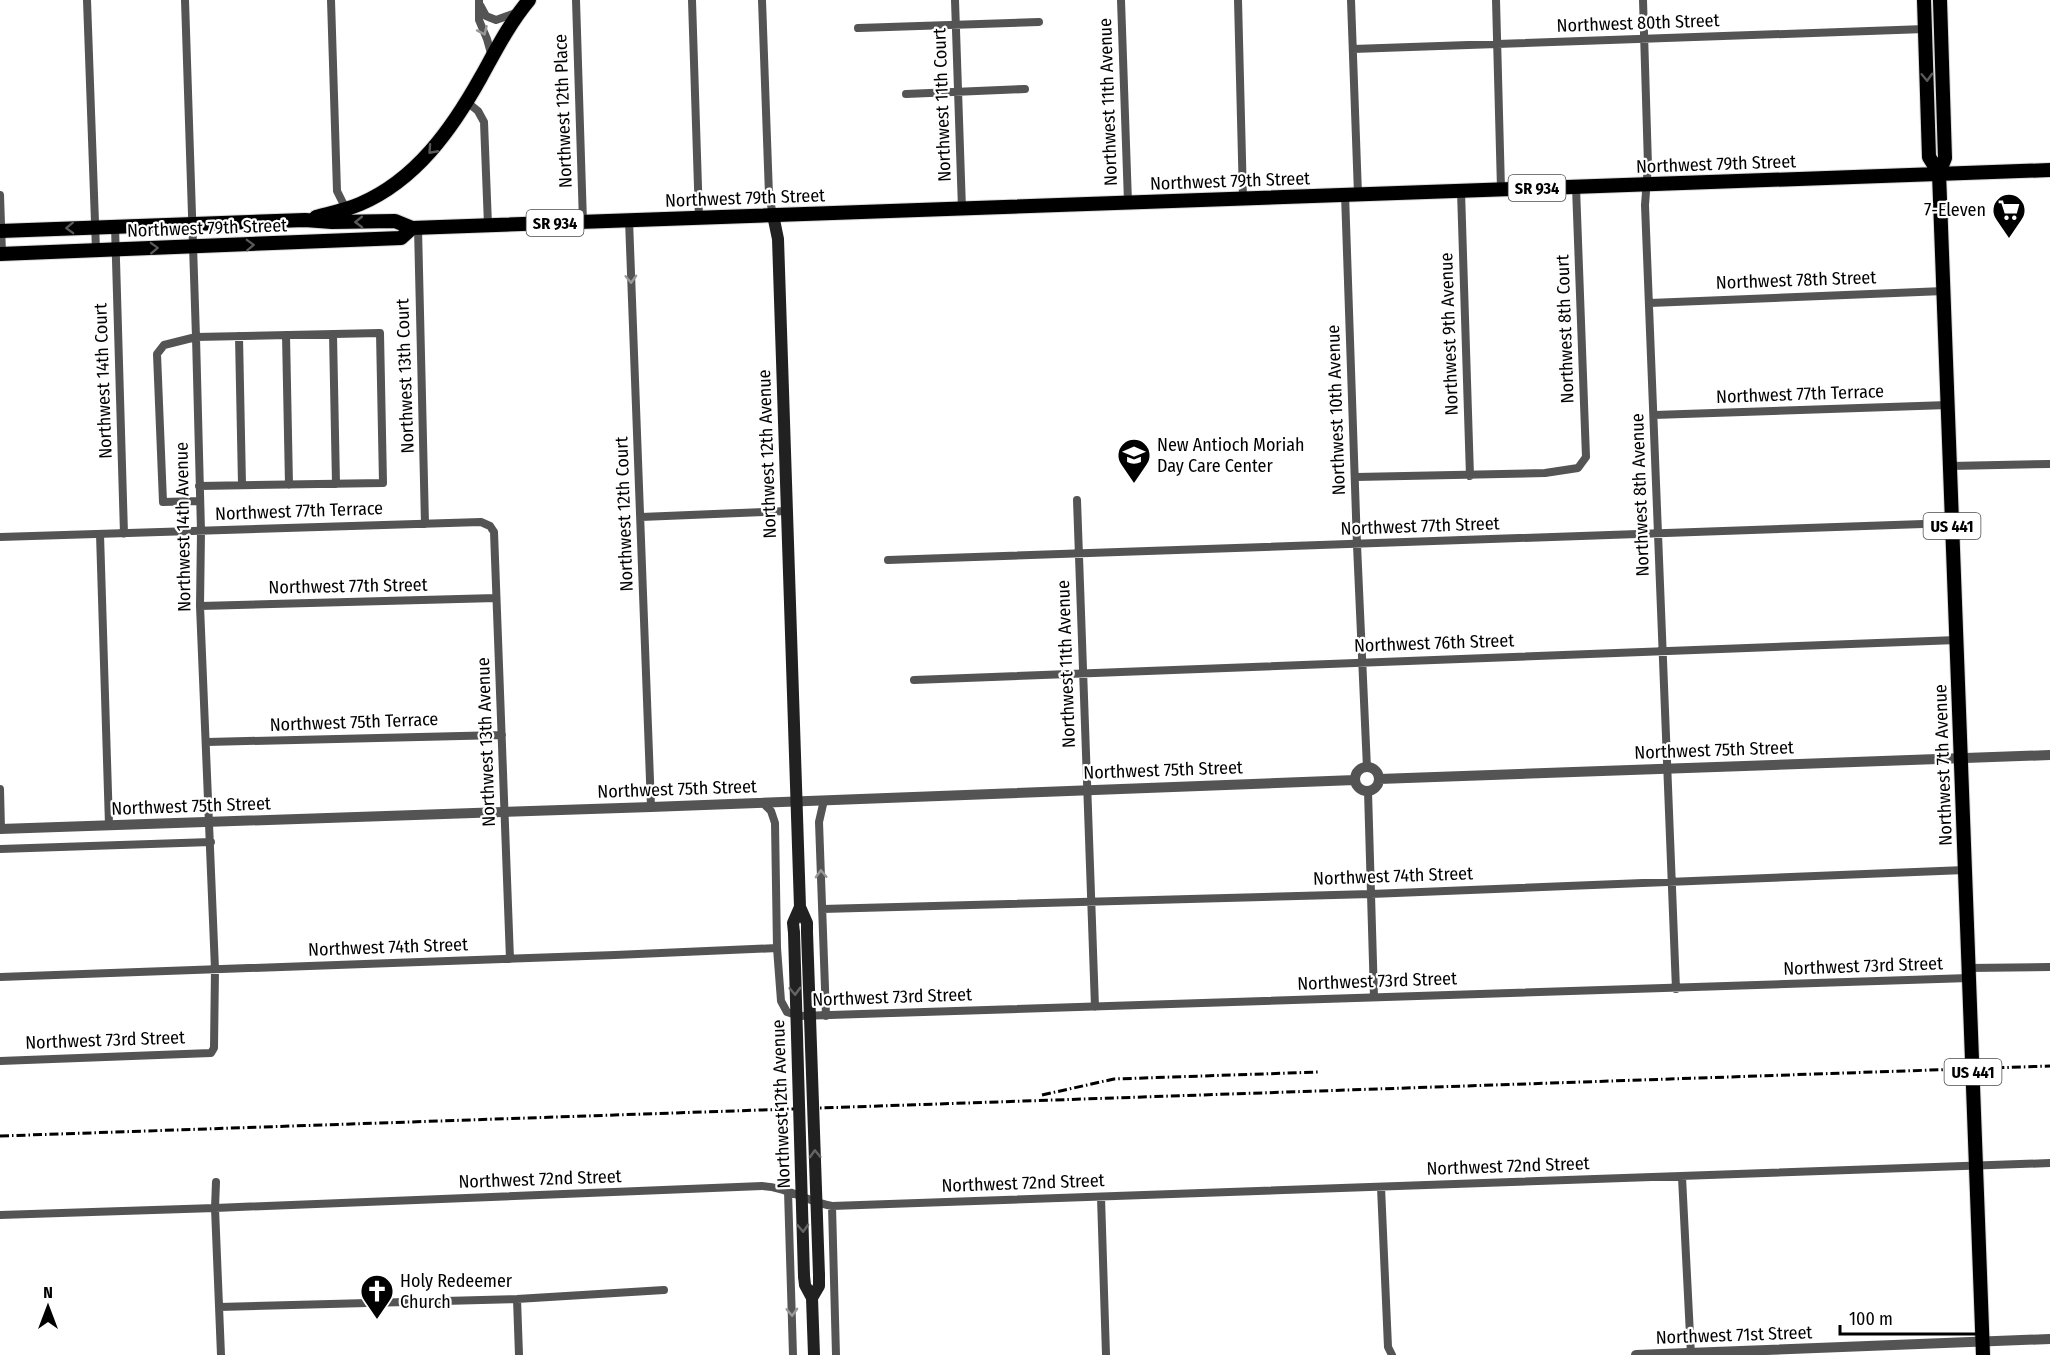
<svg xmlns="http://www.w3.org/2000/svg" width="2050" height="1355" viewBox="0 0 2050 1355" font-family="'Fira Sans Condensed',sans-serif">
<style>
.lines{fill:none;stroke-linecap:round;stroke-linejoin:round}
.primary-casing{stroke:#dbdbdb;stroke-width:16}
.minor{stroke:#545454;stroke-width:8}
.tertiary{stroke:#545454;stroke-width:10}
.secondary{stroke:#212121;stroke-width:12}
.primary{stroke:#000;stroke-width:14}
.rail{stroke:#000;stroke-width:3;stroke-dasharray:9 3 1.5 3;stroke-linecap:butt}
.secondary-bridge{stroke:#212121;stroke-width:12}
.oneway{stroke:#989898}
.oneway2{stroke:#595959}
.oneway3{stroke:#646464}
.labels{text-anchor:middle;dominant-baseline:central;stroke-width:4.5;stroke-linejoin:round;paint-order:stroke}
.shield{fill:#fff;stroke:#4c4c4c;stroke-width:1.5}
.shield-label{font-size:16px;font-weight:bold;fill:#000}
.street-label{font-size:18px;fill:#000;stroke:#fff}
.poi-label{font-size:18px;fill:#000;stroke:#fff;text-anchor:start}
</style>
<rect width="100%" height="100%" fill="#fff"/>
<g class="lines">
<defs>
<path id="primary" d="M1924,0L1929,157L1939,173
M1940,0L1945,158L1939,173L1983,1355
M316,217C331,213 346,210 360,204C416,180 452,129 481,77C496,50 509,24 529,0
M0,231L305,220L332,222L395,221L412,228L2050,170
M0,254L401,238L412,228"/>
</defs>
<use href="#primary" class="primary-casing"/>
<path class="minor" d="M87,0L96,250
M331,0L337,191L346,209
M479,0V20L487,39L492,57
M576,0L583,222
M692,0L699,218
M762,0L769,195L773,215
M955,0L962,209
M1121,0L1128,202
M1238,0L1243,198
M1351,0L1358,194
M1496,0L1501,189
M1643,0L1648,165L1645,205L1676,989
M480,5L486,16L496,20L518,12
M858,28L1039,22
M1353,49L1925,29
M906,94L1025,89
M467,102L478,111L484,122L488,225
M1461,191L1470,476
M1345,194L1357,545L1367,768
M0,195L2,254
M629,220L651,807
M115,226L124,534
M418,228L425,524
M1650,303L1944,291
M333,334L336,484
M286,335L289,485
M239,336L242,485
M1654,415L1948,405
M1950,466L2050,464
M1356,477L1545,473L1578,468L1586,457L1576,187
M199,486L383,483L380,333L196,337L164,345L157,354L163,502L200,501
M1077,500L1095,1007
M641,517L787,511
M100,534L109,825
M0,537L481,522L490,526L494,532L510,959
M888,560L1952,523
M200,606L496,598
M914,680L1957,640
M207,742L502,735
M0,789L1,829
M1368,791L1374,997
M824,800L819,822L826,1016
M762,802L771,811L775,823L777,948L781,1001L787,1012L799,1016L1969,978
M0,849L211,842
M822,909L1371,894L1965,870
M1969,968L2050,967
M0,977L615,955L777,948
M0,1061L211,1053L214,1048L215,969L200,606L201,531L196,337L185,0
M1682,1177L1691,1355
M216,1182L215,1208L221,1355
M1381,1187L1388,1347L1392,1355
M788,1191L793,1355
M1101,1197L1106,1355
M832,1206L836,1355
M0,1215L215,1208L762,1186C787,1187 808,1202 832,1206L2050,1163
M517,1299L519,1355
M219,1307L517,1299L664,1290"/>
<path class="tertiary" d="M1355 779a12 12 0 1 1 24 0a12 12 0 1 1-24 0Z
M1379,779L2050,755
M0,829L651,807L1355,780
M1636,1355L2050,1339"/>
<path class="secondary" d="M773,215L778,239L800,907L793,923L794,933
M800,907L807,923V932
M804,1276L805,1285L812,1298L814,1355
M812,1298L819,1286V1275"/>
<use href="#primary" class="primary"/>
<path class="rail" d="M1042,1095L1114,1079L1319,1072
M0,1136L2050,1066"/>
<path class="secondary-bridge" d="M807,932L819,1275
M794,933L804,1276"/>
</g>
<defs><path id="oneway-chevron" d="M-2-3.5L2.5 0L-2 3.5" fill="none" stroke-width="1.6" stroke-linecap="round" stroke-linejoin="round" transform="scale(1.5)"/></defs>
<g class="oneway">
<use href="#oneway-chevron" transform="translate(483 31) rotate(66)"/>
<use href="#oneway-chevron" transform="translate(631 279) rotate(88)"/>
<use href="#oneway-chevron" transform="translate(821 874) rotate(-92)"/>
<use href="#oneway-chevron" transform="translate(792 1312) rotate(88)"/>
</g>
<g class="oneway2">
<use href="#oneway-chevron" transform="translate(1927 77) rotate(88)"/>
<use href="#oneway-chevron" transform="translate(432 150) rotate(132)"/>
<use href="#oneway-chevron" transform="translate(359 222) rotate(179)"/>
<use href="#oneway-chevron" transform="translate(70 228) rotate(178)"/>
<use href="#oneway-chevron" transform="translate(250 245) rotate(-2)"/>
<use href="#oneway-chevron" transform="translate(154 248) rotate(-2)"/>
</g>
<g class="oneway3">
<use href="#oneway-chevron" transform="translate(795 991) rotate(88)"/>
<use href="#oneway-chevron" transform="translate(815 1154) rotate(-92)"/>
<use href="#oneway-chevron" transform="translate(803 1228) rotate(88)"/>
</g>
<defs>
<symbol id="supermarket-pin" viewBox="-11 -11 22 30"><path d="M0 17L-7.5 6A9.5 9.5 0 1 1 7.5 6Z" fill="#000" stroke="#fff"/><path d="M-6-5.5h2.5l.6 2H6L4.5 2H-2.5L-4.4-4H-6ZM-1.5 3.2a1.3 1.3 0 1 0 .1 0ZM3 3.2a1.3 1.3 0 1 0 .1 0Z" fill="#fff"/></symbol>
<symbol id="school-pin" viewBox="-11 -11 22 30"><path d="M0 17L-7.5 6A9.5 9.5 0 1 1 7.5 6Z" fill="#000" stroke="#fff"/><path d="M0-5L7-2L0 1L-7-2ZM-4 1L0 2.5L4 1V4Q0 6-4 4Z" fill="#fff"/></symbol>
<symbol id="church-pin" viewBox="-11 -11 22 30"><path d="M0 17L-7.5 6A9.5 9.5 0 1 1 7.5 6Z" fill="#000" stroke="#fff"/><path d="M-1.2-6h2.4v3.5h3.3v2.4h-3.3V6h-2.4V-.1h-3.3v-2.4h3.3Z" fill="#fff"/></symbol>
</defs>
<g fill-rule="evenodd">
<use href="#supermarket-pin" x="1990" y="191" width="38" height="52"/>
<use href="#school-pin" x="1115" y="436" width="38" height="52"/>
<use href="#church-pin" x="358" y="1272" width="38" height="52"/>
</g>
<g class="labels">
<g class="shield">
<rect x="1508.5" y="175" width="57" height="26" rx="4.5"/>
<rect x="526.5" y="210" width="57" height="26" rx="4.5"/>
<rect x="1923.5" y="513" width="57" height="26" rx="4.5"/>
<rect x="1944.5" y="1059" width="57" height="26" rx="4.5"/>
</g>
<g class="shield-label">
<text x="1537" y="188">SR 934</text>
<text x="555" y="223">SR 934</text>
<text x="1952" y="526">US 441</text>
<text x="1973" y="1072">US 441</text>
</g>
<g class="street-label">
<text transform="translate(1638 23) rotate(-2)">Northwest 80th Street</text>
<text transform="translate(1108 102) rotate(-92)">Northwest 11th Avenue</text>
<text transform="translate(942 105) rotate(-92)">Northwest 11th Court</text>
<text transform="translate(563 111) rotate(-92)">Northwest 12th Place</text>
<text transform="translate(1716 164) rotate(-2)">Northwest 79th Street</text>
<text transform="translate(1230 181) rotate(-2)">Northwest 79th Street</text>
<text transform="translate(745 198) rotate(-2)">Northwest 79th Street</text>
<text transform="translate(207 228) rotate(-2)">Northwest 79th Street</text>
<text transform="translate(1796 280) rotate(-2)">Northwest 78th Street</text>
<text transform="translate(1565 329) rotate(-92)">Northwest 8th Court</text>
<text transform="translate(1449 334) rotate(-92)">Northwest 9th Avenue</text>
<text transform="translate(405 376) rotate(-92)">Northwest 13th Court</text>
<text transform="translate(103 381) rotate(-92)">Northwest 14th Court</text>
<text transform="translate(1800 394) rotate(-2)">Northwest 77th Terrace</text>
<text transform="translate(1336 410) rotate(-92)">Northwest 10th Avenue</text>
<text transform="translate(767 454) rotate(-92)">Northwest 12th Avenue</text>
<text transform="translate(1640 495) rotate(-92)">Northwest 8th Avenue</text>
<text transform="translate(299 511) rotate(-2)">Northwest 77th Terrace</text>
<text transform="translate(624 514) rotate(-92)">Northwest 12th Court</text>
<text transform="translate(1420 526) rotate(-2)">Northwest 77th Street</text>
<text transform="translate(183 527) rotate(-91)">Northwest 14th Avenue</text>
<text transform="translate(348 586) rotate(-1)">Northwest 77th Street</text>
<text transform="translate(1434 643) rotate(-2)">Northwest 76th Street</text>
<text transform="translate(1066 664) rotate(-92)">Northwest 11th Avenue</text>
<text transform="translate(354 722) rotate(-2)">Northwest 75th Terrace</text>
<text transform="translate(486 742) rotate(-92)">Northwest 13th Avenue</text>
<text transform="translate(1714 750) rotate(-2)">Northwest 75th Street</text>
<text transform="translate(1943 765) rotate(-92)">Northwest 7th Avenue</text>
<text transform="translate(1163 770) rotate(-2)">Northwest 75th Street</text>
<text transform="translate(677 789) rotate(-2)">Northwest 75th Street</text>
<text transform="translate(191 806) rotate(-2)">Northwest 75th Street</text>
<text transform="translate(1393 876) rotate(-2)">Northwest 74th Street</text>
<text transform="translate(388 947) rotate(-2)">Northwest 74th Street</text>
<text transform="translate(1863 966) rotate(-2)">Northwest 73rd Street</text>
<text transform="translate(1377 981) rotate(-2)">Northwest 73rd Street</text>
<text transform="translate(892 997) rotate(-2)">Northwest 73rd Street</text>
<text transform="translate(105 1040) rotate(-2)">Northwest 73rd Street</text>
<text transform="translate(781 1104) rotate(-92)">Northwest 12th Avenue</text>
<text transform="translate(1508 1166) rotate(-2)">Northwest 72nd Street</text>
<text transform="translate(540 1179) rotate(-2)">Northwest 72nd Street</text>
<text transform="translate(1023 1183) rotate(-2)">Northwest 72nd Street</text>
<text transform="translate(1734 1335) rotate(-2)">Northwest 71st Street</text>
</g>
<g class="poi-label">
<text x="1986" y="210" text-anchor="end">7-Eleven</text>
<text x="1157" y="445">New Antioch Moriah<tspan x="1157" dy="21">Day Care Center</tspan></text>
<text x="400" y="1281">Holy Redeemer<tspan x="400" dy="21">Church</tspan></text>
</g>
</g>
<g transform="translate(48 1307)" stroke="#ffffff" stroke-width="4.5" paint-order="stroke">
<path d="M0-4.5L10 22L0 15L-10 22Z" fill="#000000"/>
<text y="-9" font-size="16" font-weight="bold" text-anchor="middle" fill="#000000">N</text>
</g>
<path d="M1840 1325v9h142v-9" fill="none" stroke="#000000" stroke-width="3"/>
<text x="1849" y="1325" font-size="18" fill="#000000" stroke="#ffffff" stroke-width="4.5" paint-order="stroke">100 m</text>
</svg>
